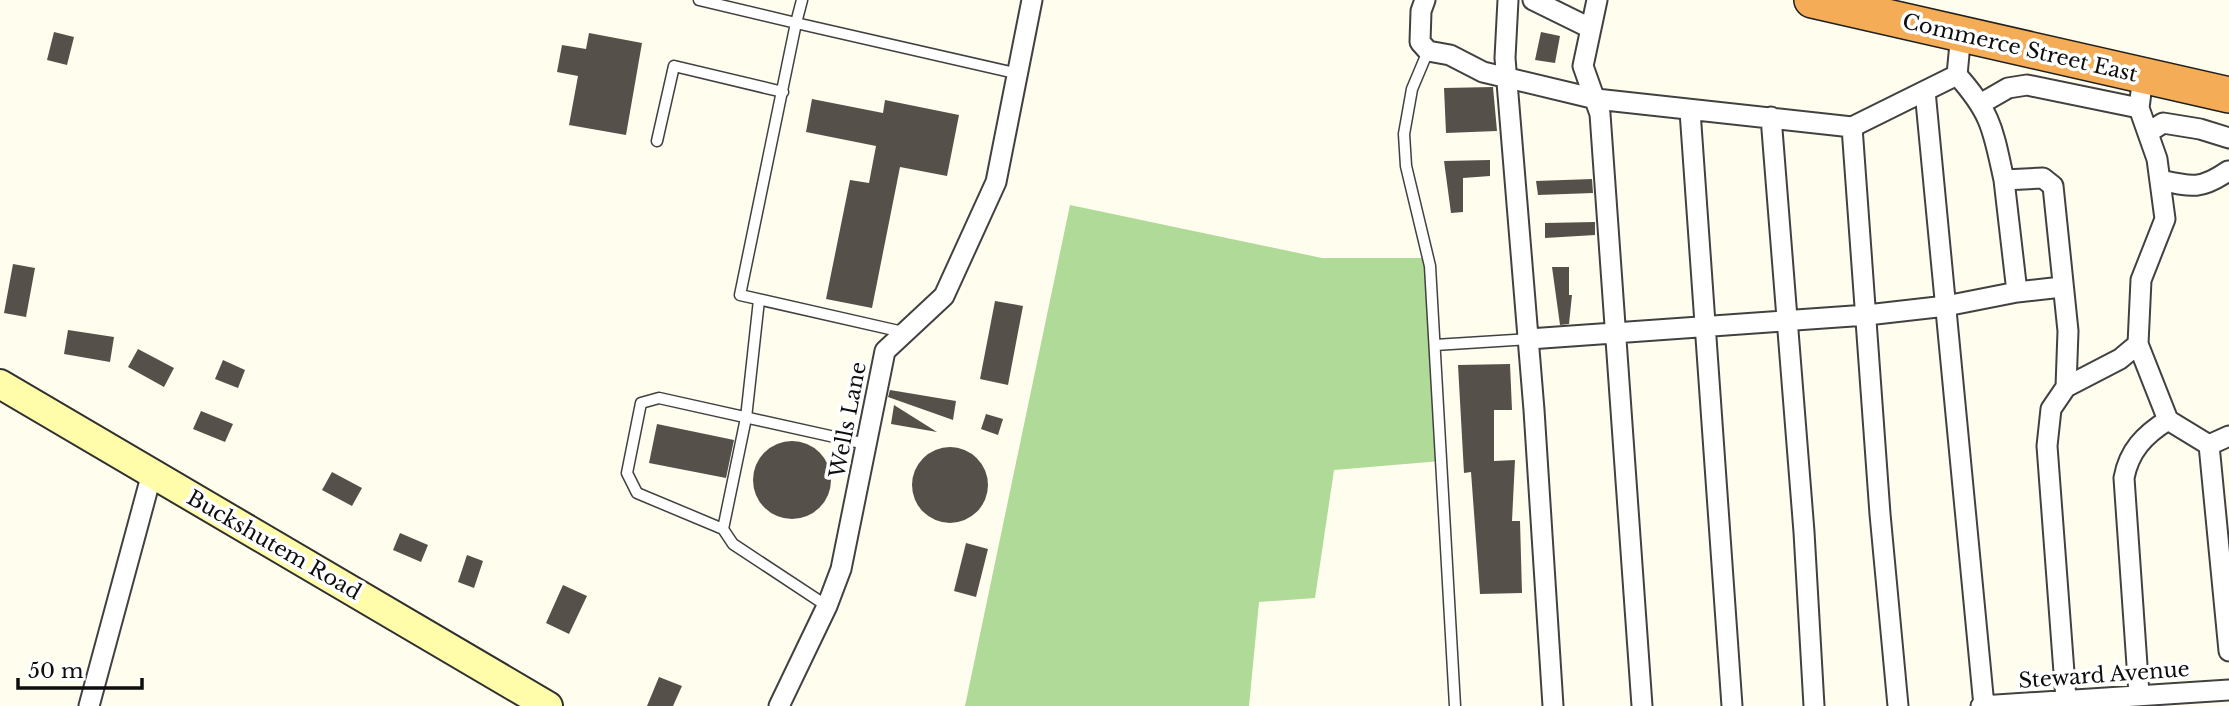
<svg xmlns="http://www.w3.org/2000/svg" width="2229" height="706" viewBox="0 0 2229 706" font-family="'Libre Baskerville',serif">
<style>
.forest{fill:#afda97}
.building{fill:#56504a}
.lines{fill:none;stroke-linecap:round;stroke-linejoin:round}
.lane-casing{stroke:#414141;stroke-width:13}
.street-casing{stroke:#414141;stroke-width:23}
.secondary-casing{stroke:#303030;stroke-width:32}
.highway-casing{stroke:#1f1f1f;stroke-width:38}
.lane{stroke:#fff;stroke-width:10}
.street{stroke:#fff;stroke-width:19}
.secondary{stroke:#fffda9;stroke-width:28}
.highway{stroke:#f4ac57;stroke-width:35}
.labels{text-anchor:middle;dominant-baseline:central;stroke-width:7;stroke-linejoin:round;paint-order:stroke}
.street-label{font-size:21px;fill:#0e0e0e;stroke:#fff}
</style>
<rect width="100%" height="100%" fill="#fffdee"/>
<path class="forest" d="M1070,205L1322,258H1427L1441,461L1334,470L1315,598L1259,602L1249,706H965Z"/>
<path class="building" d="M54,32L74,37L67,65L47,60Z
M1541,32L1560,36L1555,63L1535,60Z
M589,33L642,43L626,135L569,125L578,76L557,72L562,45L586,49Z
M1493,87L1497,131L1446,133L1444,88Z
M812,99L883,113L885,100L959,115L947,176L900,167L872,308L826,299L850,180L869,183L876,146L806,132Z
M1490,160V176L1463,178V212L1451,213L1444,161Z
M1592,179L1593,193L1538,195L1536,181Z
M1595,222V235L1545,238V223Z
M13,264L35,268L26,317L4,313Z
M1552,267H1569V295H1572L1569,324L1560,325Z
M995,301L1023,306L1008,385L980,379Z
M68,330L114,337L110,362L64,354Z
M138,349L174,368L164,387L128,367Z
M223,360L245,370L238,388L215,379Z
M1510,364L1512,410H1494V461L1515,460L1512,521H1520L1522,593L1480,594L1471,472L1464,473L1458,365Z
M890,390L956,401L953,420L888,397Z
M894,405L937,432L891,424Z
M201,411L233,424L225,442L193,429Z
M986,414L1003,419L998,435L981,429Z
M657,424L734,440L726,478L649,463Z
M753 480a39 39 0 1 1 78 0a39 39 0 1 1-78 0Z
M912 485a38 38 0 1 1 76 0a38 38 0 1 1-76 0Z
M332,472L362,488L352,506L322,490Z
M400,533L428,545L421,562L393,550Z
M966,543L988,549L976,597L954,591Z
M467,555L483,561L474,588L458,582Z
M563,585L587,596L569,634L546,623Z
M659,677L682,686L673,706H647Z"/>
<g class="lines">
<defs>
<path id="lane" d="M699,0L796,23L740,295L903,332
M802,0L796,23L1019,74
M1428,51L1412,89L1404,134L1406,166L1430,266L1455,706
M657,141L674,66L783,92
M759,300L746,418L723,529L733,544L827,606
M1435,345L1529,339
M723,529L637,493L627,473L641,403L659,398L866,444"/>
<path id="street" d="M1425,0L1421,11L1420,42L1428,51L1450,55L1483,72L1596,99L1852,127L1957,75C1992,114 1993,130 2004,180L2043,178L2053,186L2068,331L2066,387L2051,409L2047,446L2066,699
M1508,0L1505,58L1534,410L1553,706
M1533,0L1590,28
M1597,0L1583,66L1600,114L1642,706
M1957,75L1961,33
M2143,76L2139,108L2157,159L2165,219L2141,280L2138,344L2168,420L2209,445L2229,651
M1925,91L1984,706
M1982,103L2008,88L2027,85L2139,108
M1690,111L1732,706
M1771,117L1804,532L1814,706
M1852,127L1880,514L1898,706
M2149,132L2163,123L2200,129L2229,138
M2004,180L2017,292L2062,287
M2160,180C2191,187 2201,190 2228,171
M1529,339L1867,315L1946,306L2017,292
M2066,387L2120,359L2138,344
M2209,445L2229,436
M2139,694L2124,478C2129,451 2144,435 2168,420
M89,706L152,473
M779,706L827,606L841,569L885,351L944,296L996,182L1032,0
M1981,706L2229,690"/>
<path id="secondary" d="M0,384L548,706"/>
<path id="highway" d="M1812,0L2229,95"/>
</defs>
<use href="#lane" class="lane-casing"/>
<use href="#street" class="street-casing"/>
<use href="#secondary" class="secondary-casing"/>
<use href="#highway" class="highway-casing"/>
<use href="#lane" class="lane"/>
<use href="#street" class="street"/>
<use href="#secondary" class="secondary"/>
<use href="#highway" class="highway"/>
</g>
<g class="labels">
<g class="street-label">
<text transform="translate(2020 48) rotate(13)">Commerce Street East</text>
<text transform="translate(848 420) rotate(-79)">Wells Lane</text>
<text transform="translate(274 545) rotate(30)">Buckshutem Road</text>
<text transform="translate(2104 675) rotate(-4)">Steward Avenue</text>
</g>
</g>
<path d="M18 678v10h124v-10" fill="none" stroke="#0e0e0e" stroke-width="3.5"/>
<text x="28" y="678" font-size="21" fill="#0e0e0e" stroke="#ffffff" stroke-width="5" paint-order="stroke">50 m</text>
</svg>
